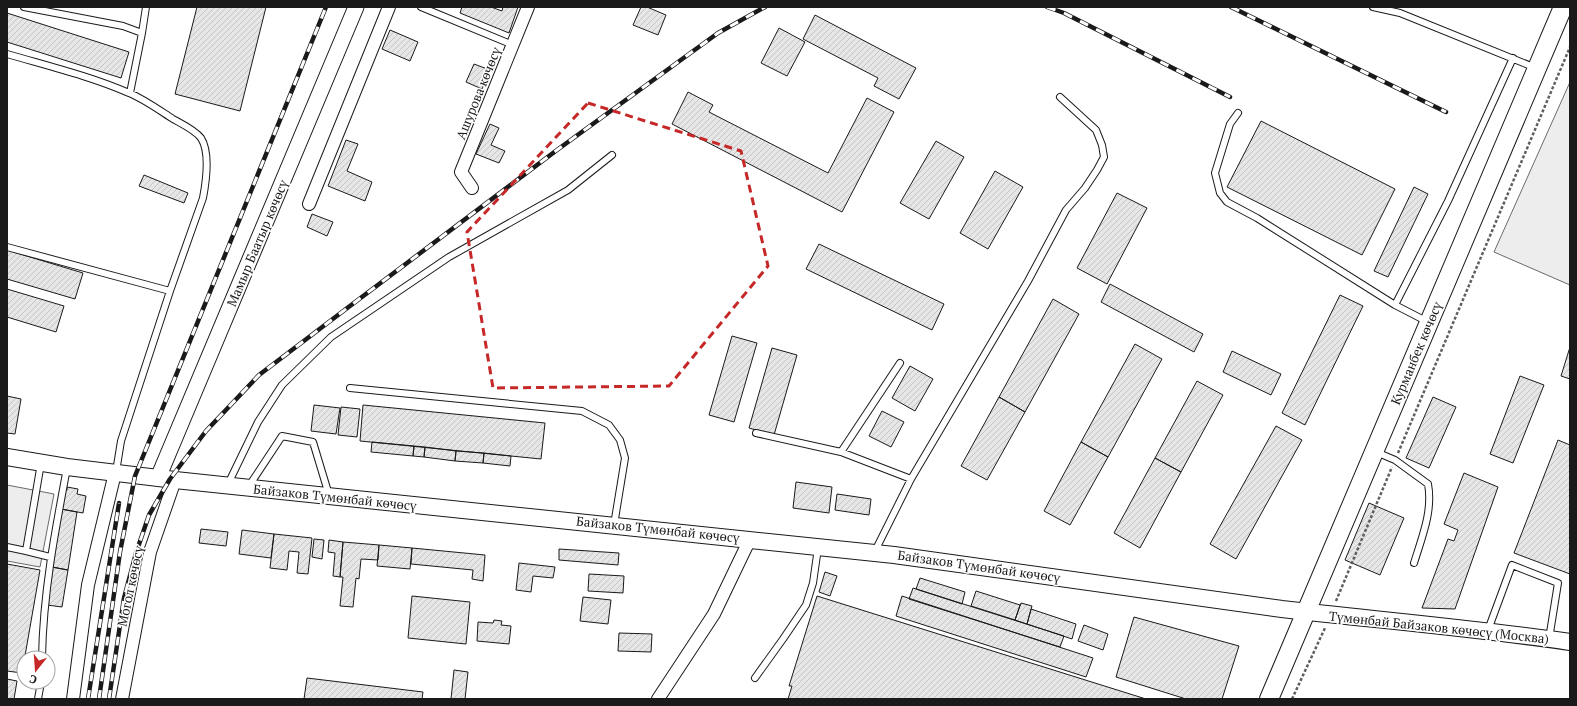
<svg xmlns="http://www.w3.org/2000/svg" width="1577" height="706" viewBox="0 0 1577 706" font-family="'PT Serif',serif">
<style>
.parking{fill:#ededed;stroke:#6a6a6a}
.building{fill:url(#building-hatch);stroke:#1a1a1a}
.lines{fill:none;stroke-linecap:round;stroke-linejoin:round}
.service-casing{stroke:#1a1a1a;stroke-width:8}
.minor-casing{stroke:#1a1a1a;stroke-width:14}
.tertiary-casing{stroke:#1a1a1a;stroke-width:17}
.secondary-casing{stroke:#1a1a1a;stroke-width:18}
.primary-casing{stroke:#1a1a1a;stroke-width:20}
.path{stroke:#5f5f5f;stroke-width:2.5;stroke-dasharray:3 2;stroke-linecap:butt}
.service{stroke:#fff;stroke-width:6}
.minor{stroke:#fff;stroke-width:12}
.tertiary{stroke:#fff;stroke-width:15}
.secondary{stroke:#fff;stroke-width:16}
.primary{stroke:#fff;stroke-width:18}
.rail-casing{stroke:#1a1a1a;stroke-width:4.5}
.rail{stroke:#fff;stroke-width:3;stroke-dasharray:9;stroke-linecap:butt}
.marked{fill:none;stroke:#c62828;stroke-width:3;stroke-dasharray:8 5;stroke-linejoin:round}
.labels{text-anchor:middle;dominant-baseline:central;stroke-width:3;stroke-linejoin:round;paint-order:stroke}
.street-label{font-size:13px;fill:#1a1a1a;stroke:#fff}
</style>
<defs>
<pattern id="building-hatch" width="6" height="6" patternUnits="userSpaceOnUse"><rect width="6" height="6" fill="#e6e6e6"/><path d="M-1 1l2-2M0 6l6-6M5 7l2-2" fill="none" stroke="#c5c5c5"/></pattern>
</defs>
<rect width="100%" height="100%" fill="#fff"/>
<path class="parking" d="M1570,82V285L1494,252Z
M7,485L54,494L40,567L7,561Z"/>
<path class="building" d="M197,7H266L240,111L175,94Z
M462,7H491L502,11L503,7H518L509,33L460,13Z
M641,7H647L666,15L658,35L633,25Z
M7,13L129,52L121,78L7,42Z
M815,15L916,68L899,99L874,86L878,78L803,39Z
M779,28L805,42L787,76L761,63Z
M390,30L418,42L410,61L382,49Z
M474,64L490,70L482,89L466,82Z
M688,92L713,105L709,112L828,173L867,98L894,112L842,212L672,124Z
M1261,121L1395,189L1362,255L1227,187Z
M490,124L499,128L491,145L505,151L499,163L476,154Z
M346,140L358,144L347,171L372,182L365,201L328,186Z
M936,141L964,157L929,219L900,203Z
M995,171L1023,187L988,249L960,233Z
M144,175L188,193L184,203L139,186Z
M1414,187L1428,194L1388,277L1374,271Z
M1117,193L1147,208L1107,284L1077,268Z
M312,214L333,222L327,236L307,227Z
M819,244L944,304L932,330L806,269Z
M7,250L83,273L75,299L7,279Z
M1110,284L1203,334L1194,352L1101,302Z
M7,289L64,306L56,332L7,317Z
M1340,295L1363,306L1305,425L1282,413Z
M1053,299L1079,314L1025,412L999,397Z
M732,336L757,343L734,422L709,415Z
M1135,344L1162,359L1108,457L1081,442Z
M1570,347V379L1561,376Z
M772,348L797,355L774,435L749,428Z
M1232,351L1281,374L1271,395L1223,372Z
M910,366L933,379L915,411L892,398Z
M1520,376L1544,385L1513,463L1490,454Z
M1197,381L1223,395L1181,472L1155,458Z
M7,396L21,399L15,434L7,433Z
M999,397L1025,412L987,480L961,466Z
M1433,397L1456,407L1429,468L1406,458Z
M314,405L340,408L336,434L311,431Z
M363,405L545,423L541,459L360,441Z
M341,407L360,409L357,437L338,435Z
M882,411L904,422L891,447L869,436Z
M1276,426L1302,440L1236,559L1210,544Z
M1558,440L1570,445V574L1514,553Z
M372,442L414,446L413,456L371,452Z
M1081,442L1108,457L1070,525L1044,511Z
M414,446L425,447L424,457L413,456Z
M425,447L456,451L455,461L424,457Z
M456,451L484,453L483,463L455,461Z
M484,453L511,456L510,466L483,463Z
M1155,458L1181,472L1140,548L1114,533Z
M1464,473L1498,487L1455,609L1422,608L1448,539L1454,541L1458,530L1444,524Z
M796,482L832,487L829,513L793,508Z
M67,487L78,489L77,494L86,496L83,513L61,509L64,490H67Z
M837,494L871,499L869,515L835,510Z
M1369,503L1404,518L1380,575L1345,560Z
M61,509L77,512L68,570L52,567Z
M201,529L228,532L226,546L199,543Z
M242,530L274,534L271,558L239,554Z
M274,534L312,538L308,574L297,573L299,552L289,551L287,570L270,568Z
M314,539L324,540L322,559L312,557Z
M329,540L343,542L340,577L333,576L335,553L328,552Z
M343,542L379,545L378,560L361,559L359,579L356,578L353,607L340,606L343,577H340Z
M379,545L412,548L410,569L377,566Z
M412,548L485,555L483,581L472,579L473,570L411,564Z
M559,549L619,553L618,565L559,560Z
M519,563L555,567L553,578L533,576L531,592L516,590Z
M7,564L40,570L22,673L7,671Z
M52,567L68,570L62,607L47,605Z
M825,572L837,576L830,596L819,592Z
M589,574L624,576L623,593L588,591Z
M920,578L965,592L962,604L916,589Z
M913,588L1064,636L1060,647L909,599Z
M976,591L1020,605L1015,620L971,606Z
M412,596L470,602L466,644L408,638Z
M817,596L1146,699H788L792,686H789Z
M902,596L1093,658L1086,677L896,616Z
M583,597L611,600L608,624L580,621Z
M1021,603L1032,606L1027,624L1015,620Z
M1031,609L1076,624L1072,639L1027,624Z
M1134,617L1239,646L1222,699H1186L1116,677Z
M494,620L502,621L501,625L511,626L509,644L477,641L478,622L493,623Z
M1084,625L1108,634L1103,650L1078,641Z
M619,633L652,634L651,652L618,651Z
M454,670L468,672L465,699H451Z
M307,678L423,692L422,699H304Z
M7,679L17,681L14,699H7Z"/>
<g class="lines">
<defs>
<path id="service" d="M24,7L123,26L142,33L130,93
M421,7L513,45
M1373,7L1400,13L1536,68
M142,33L146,7
M7,54C48,66 90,76 129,93C144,99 159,110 173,119C182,124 195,130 201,138C210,152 206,182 203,198L170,291L121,441L116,472
M1238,113L1230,124L1215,173L1220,193L1227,202L1257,218L1395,305L1428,322
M7,247L170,291
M1395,305L1448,201L1513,58
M350,388L582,411L609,425L620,440L625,458L614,525
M756,433L841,452L911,479
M841,452L900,363
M1376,452L1395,460L1428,484C1433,511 1422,537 1414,563
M228,484L258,422L282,385L331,337L449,257L568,190L612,155
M249,486L282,436L313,442L329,495
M7,547L26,551L41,463
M26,551L50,557
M875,551L911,479L1028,281L1066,210L1085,188L1097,170L1104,157L1102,145L1096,130L1060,97
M1488,630L1512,565L1558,583L1549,639
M42,658C43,594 55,531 67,468
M755,678L783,639L806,605L813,583L818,548
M38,699L41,682"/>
<path id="minor" d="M472,188L461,172L528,7
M309,204L389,7
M73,699L88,585L115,473
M122,699L150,552L175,480
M658,699L714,614L750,539"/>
<path id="tertiary" d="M158,478L356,7"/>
<path id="secondary" d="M7,457L67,467L175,480L894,555L1282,609C1378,620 1474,628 1570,642"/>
<path id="primary" d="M1269,699L1563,7"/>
</defs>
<use href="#service" class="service-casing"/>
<use href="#minor" class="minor-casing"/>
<use href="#tertiary" class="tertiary-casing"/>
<use href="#secondary" class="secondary-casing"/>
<use href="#primary" class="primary-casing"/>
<path class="path" d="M1398,453L1570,47
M1336,601L1392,467
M1292,699L1325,628"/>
<use href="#service" class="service"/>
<use href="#minor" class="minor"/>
<use href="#tertiary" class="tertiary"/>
<use href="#secondary" class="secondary"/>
<use href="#primary" class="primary"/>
<defs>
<path id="rail" d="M1047,7L1064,13L1230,97
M1231,7L1446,112
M88,699L119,503
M99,699L120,552L135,476L326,7
M109,699L124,598L136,553L149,515L170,479L206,431L259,375L342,312L557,150L718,33L765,7"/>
</defs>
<use href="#rail" class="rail-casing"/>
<use href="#rail" class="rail"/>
</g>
<path class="marked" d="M588,103L741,151L768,266L669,386L493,388L467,232Z"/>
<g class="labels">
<g class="street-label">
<text transform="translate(478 93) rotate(-68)">Ашурова көчөсү</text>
<text transform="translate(257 243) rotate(-67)">Мамыр Баатыр көчөсү</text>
<text transform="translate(1416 353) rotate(-67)">Курманбек көчөсү</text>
<text transform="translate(335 497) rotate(6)">Байзаков Түмөнбай көчөсү</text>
<text transform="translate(658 529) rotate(6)">Байзаков Түмөнбай көчөсү</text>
<text transform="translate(979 566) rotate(8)">Байзаков Түмөнбай көчөсү</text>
<text transform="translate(130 586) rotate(-78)">Могол көчөсү</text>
<text transform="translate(1439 627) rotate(6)">Түмөнбай Байзаков көчөсү (Москва)</text>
</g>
</g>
<rect width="1577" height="706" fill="none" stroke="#1a1a1a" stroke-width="16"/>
<g transform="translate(36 670) rotate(197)"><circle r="19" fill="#ffffff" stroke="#a3a3a3"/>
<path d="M0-3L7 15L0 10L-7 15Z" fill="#c62828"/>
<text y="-6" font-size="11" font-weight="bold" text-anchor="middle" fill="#1a1a1a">С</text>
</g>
</svg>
